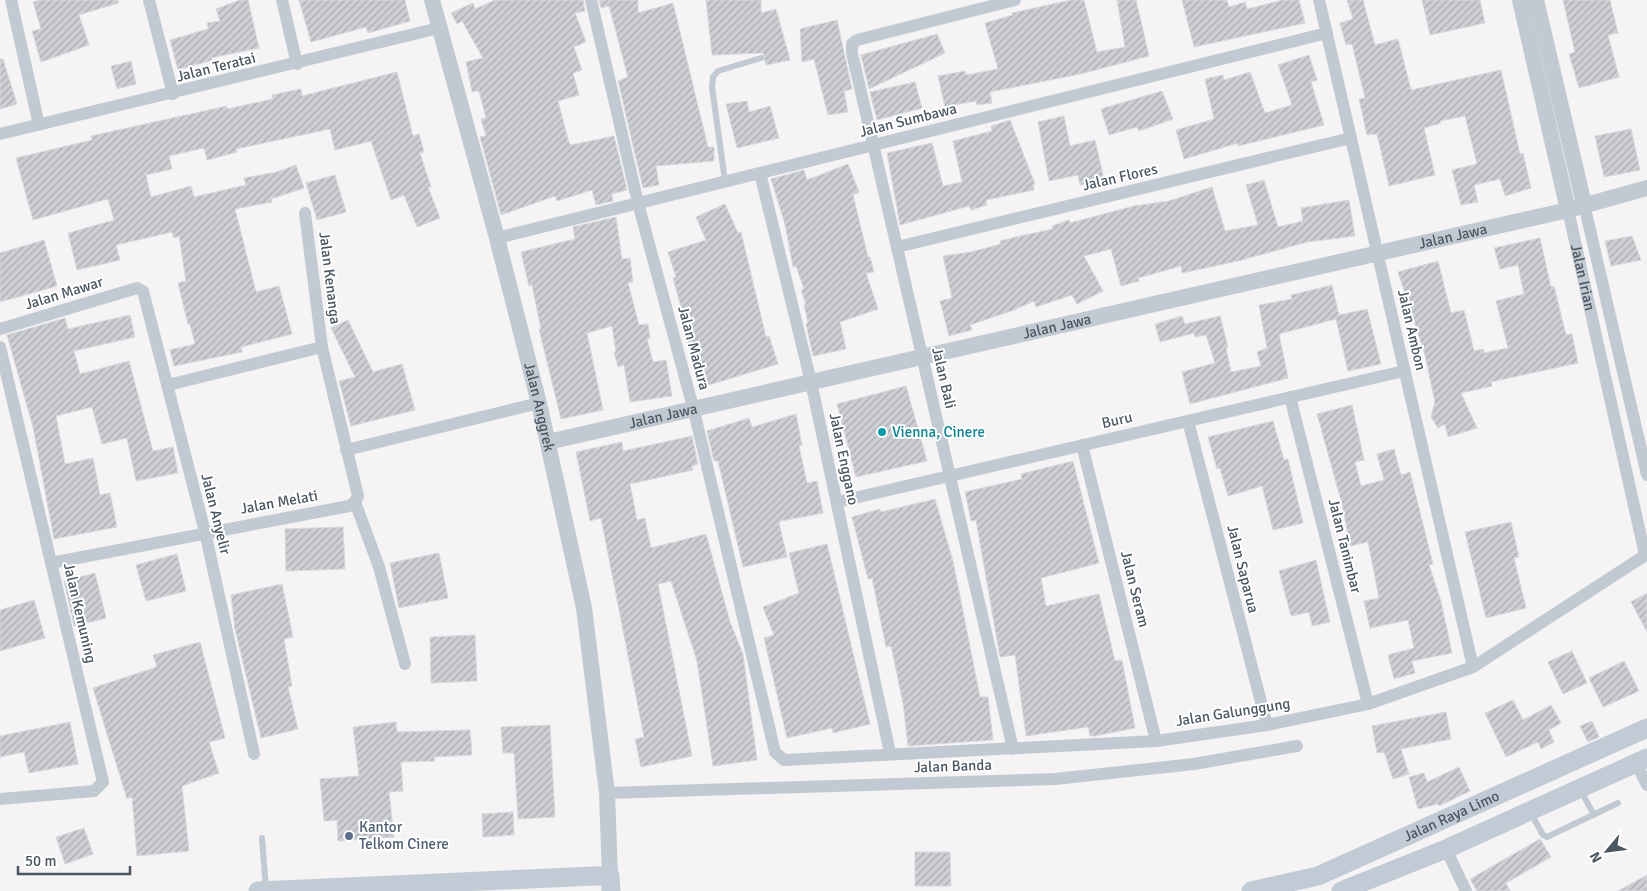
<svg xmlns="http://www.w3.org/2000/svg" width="1647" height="891" viewBox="0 0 1647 891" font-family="Signika,sans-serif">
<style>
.building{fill:url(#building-hatch);stroke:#d7d9de}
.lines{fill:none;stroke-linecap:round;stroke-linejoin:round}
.service{stroke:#c1cad2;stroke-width:6}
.minor{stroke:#c1cad2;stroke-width:12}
.tertiary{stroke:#c1cad2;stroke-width:16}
.secondary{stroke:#c1cbd6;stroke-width:19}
.culture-dot{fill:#0f9aa8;stroke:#fff;stroke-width:2}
.service-dot{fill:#5c6f8a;stroke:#fff;stroke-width:2}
.labels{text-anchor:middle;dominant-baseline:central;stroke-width:4;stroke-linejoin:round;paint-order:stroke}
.street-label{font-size:15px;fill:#4a5661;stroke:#fff}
.culture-label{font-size:15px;fill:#0d838f;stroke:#fff;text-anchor:start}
.service-label{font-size:15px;fill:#4e5e75;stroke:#fff;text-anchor:start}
</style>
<defs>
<pattern id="building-hatch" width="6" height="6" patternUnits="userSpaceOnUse" patternTransform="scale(1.25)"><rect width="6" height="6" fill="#cdcfd5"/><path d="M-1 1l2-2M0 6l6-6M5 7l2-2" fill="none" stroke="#a8abb0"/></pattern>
</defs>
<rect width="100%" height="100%" fill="#f5f3f3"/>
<path class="building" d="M41,0H118V3L79,15L89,45L41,62L32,31L41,29L33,2Z
M240,0H248L259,48L211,58L212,60L178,70L170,40L208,29L207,23L220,21L216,9Z
M299,0H405L410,21L368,33L366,27L311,42Z
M495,0H583L585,11L575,13L586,42L574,47L582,70L573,73L579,95L558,101L569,143L571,145L614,136L627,190L612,194L613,201L596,205L592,190L557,201L555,196L501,215L480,137L486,136L481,119L486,118L479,91L472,92L466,62L483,58L462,21L457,24L451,13L473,3L475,9Z
M599,0H638V13L673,3L708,147H714V161L656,166L659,185L643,188L618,81L628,77L609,6L601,8Z
M706,0H761V13L776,9L790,60L766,65L763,53L712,55Z
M1071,0H1084L1097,52L1125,47L1117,0H1136L1149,56L1080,74L990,92L992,103L977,105L976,101L945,107L938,76L965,71L966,75L998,69L985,23L1013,15L1012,13Z
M1182,0H1227L1229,7L1245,2L1247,9L1283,0H1299L1305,23L1194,47Z
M1347,0H1363L1375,45L1398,39L1411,90L1501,70L1520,154L1523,153L1531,188L1505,196L1500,179L1474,185L1478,202L1461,205L1452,170L1477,164L1465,116L1440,121L1441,123L1424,128L1435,175L1389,186L1377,134L1367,135L1359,99L1365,98L1352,44L1346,45L1340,23L1353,19Z
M1422,0H1480L1485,23L1430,35Z
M1563,0H1610L1618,33L1608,35L1619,77L1579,88L1569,54L1575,52Z
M837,20L852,89L844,91L848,112L828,115L814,59L802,62L800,29Z
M937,34L945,53L869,89L861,55Z
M1309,55L1317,80L1311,82L1324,125L1238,146V143L1184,159L1176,130L1214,119L1205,79L1223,75L1224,80L1250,72L1265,113L1292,105L1278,65Z
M0,59H3L17,104L0,109Z
M131,61L136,84L117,89L111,66Z
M397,72L413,136L419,134L424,152L420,153L431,187H428L440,218L417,227L404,195L391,200L371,141L335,150L330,129L236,149L237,152L207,160L204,148L169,156L172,169L146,175L151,197L191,186L194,197L246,185L244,178L277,172L296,165L304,188L271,199L272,202L235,209L256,292L279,286L292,334L241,347L242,352L174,366L170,350L195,344L190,324H188L178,283L186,281L179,236L174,238L172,232L116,245L120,260L77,270L68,233L114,220L108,199L33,220L16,158L92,140L91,136L227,106V109L273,99L272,95L301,89L302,96Z
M915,82L922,108L877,120L870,92Z
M1162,91L1173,119L1139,131L1137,127L1109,135L1101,109Z
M747,101L749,112L770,106L779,138L737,148L726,104Z
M1064,116L1070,146L1095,140L1104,179L1080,185L1078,175L1049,181L1038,122Z
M1010,120L1035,184H1033L1034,190L986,200L987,205L971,210L969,206L900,225L887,153L932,143L943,186L962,182L953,141L992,131L991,126Z
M1631,129L1640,170L1604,177L1595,136Z
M848,164L859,192L853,195L868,257H870L874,272L866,273L878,309L840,322L846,349L813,356L806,324L808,323L804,305L806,304L801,290L804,289L796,266L793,267L785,224L771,179L804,170L807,180Z
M335,175L346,212L317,220L306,183Z
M1264,180L1278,227L1303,221L1301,208L1349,200L1355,236L1307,242L1238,261L1182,273L1181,266L1138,278L1139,281L1121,286L1111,249L1084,256L1103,291L1077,304L1072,295L1036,307L1034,301L1014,310L970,325L972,330L949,336L940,301L952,298L943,256L971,252L1001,244L1000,241L1020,236L1053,229L1052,226L1069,220L1070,223L1134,206L1169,201L1212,187L1225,231L1258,225L1246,185Z
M725,204L738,233L741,232L766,337L769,336L778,364L702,387L683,327L686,326L673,278L676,277L668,252L706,240L696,217Z
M616,217L622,259L630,258L633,282L628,283L639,325L648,324L650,338L647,339L653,362L666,360L672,396L630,402L624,365L618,367L614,352H616L612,326L587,333L603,410L561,419L539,329H541L532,285L529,286L521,252L575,239L573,227Z
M1632,236L1641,260L1611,266L1605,241Z
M1540,238L1551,287L1554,286L1566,335L1572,334L1578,363L1491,382L1492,386L1461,393L1477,428L1448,437L1445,424L1438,428L1431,417L1435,402L1425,355L1398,272L1438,261L1451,313L1464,310L1474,351L1484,349V353L1508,348L1496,301L1524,294L1518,265L1500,269L1494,248Z
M44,240L57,286L0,302V253Z
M1332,285L1339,315L1367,309L1381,364L1348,371L1336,319L1279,334L1288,378L1190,404L1182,372L1215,363L1206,335L1195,337L1194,333L1160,342L1155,324L1182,316L1185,324L1220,316L1228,347L1226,348L1231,372L1261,366L1257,352L1267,348L1259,305L1292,299L1291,295Z
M130,315L135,337L74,351L80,374L129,361L153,451L173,447L178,473L136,481L127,438L102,444L92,407L56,416L65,464L93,458L100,495L110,493L117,527L54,539L33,427L7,335L65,318L68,329Z
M348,320L373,372L402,364L415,410L351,426L339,381L355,377L331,328Z
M906,386L927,461L856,477L837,404Z
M1352,405L1364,460L1355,462L1361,486L1384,480L1377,454L1394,449L1401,475L1410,472L1433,564L1429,565L1441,601L1452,653L1412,661L1415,673L1394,679L1388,655L1414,648L1408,620L1370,628L1364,601L1379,598L1368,542L1350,546L1342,504L1317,414Z
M796,414L802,445L799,446L807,483L817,481L823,513L781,521L779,523L787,557L743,567L718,461H714L707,431L749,418L752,427Z
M1273,421L1284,460L1288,459L1303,523L1273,530L1262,486L1228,496L1220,468L1217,469L1208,437Z
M692,436L698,464L692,466L693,470L630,484L637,520L645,518L651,548L706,534L730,622L743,654L757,760L713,766L697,661L671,581L658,584L692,756L641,767L635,739L644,737L601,518L590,521L576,452L622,442L623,451Z
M1073,461L1099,563L1041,578L1046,606L1099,594L1115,661L1122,660L1135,728L1095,736H1090L1088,727L1026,736L1015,655L1000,657L976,520L971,521L965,492L1022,479L1021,474Z
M935,499L953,561L980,697H988L993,740L908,746L903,703L891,646L886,647L872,578L868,579L852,517L880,509L881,512Z
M1511,522L1519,557L1514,558L1526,608L1486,618L1465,532Z
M343,527L345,569L286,571L285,529Z
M827,544L870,724L833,733L832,728L787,738L764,638L774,635L763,607L799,593L789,553Z
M439,553L448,598L399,608L390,563Z
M177,554L186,591L146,601L136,565Z
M1316,560L1330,622L1312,626L1309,612L1291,616L1279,571Z
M95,573L106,618L74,626L64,581Z
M282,584L293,637L284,639L292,686L288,687L298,729L261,738L235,629L231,595Z
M1647,593V632L1631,602Z
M34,600L45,638L0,651V610Z
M475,635L477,681L431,683L430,637Z
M200,642L225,738L209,742L219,773L182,786L189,851L137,856L132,797L127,799L93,688L157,667L153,655Z
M1572,651L1587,683L1563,694L1548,662Z
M1624,661L1639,691L1603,707L1589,678Z
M1513,700L1523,720L1551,705L1561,723L1549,730L1554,742L1541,749L1538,742L1506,757L1485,713Z
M1446,712L1451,739L1401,749L1409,774L1393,779L1384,752L1377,753L1372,726Z
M1592,721L1599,737L1588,742L1580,726Z
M70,722L78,764L29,773L24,752L0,757V736Z
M396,722L397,732L470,730L472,755L434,757L435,761L401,762L403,791L389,792L394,837L338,841L337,820L324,821L320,779L359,776L353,727Z
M550,725L555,817L518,819L514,753H503L501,727Z
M1459,767L1470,791L1439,806L1438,804L1418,809L1409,777L1424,773L1427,782Z
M513,812L514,835L483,837L482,814Z
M84,828L93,854L65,864L56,837Z
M1540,839L1551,857L1506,883L1510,891H1477L1470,879Z
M915,852H950L951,886H915Z
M1647,875V891H1618Z"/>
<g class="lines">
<path class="service" d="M725,181L712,87L713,77L718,71L761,58
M1580,789L1594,815
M1530,812L1543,835L1547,837L1618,803
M262,838L266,889"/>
<g class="minor">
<path d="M11,0L39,125"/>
<path d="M149,0L173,94"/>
<path d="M282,0L297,64"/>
<path d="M591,0L638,203L694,411L775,752L784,760L1156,741L1267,725L1368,704L1473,667L1647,554"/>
<path d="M1319,0L1473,667"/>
<path d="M0,134L439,28"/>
<path d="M760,173L811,382L890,753"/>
<path d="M1584,204L1647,475"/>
<path id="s1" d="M1568,210L1645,555"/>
<path d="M497,238L1327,33"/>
<path d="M897,247L1351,138"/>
<path d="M0,329L137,288L143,291L205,532L254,754"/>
<path d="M0,347L103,782L94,791L0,799"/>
<path d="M168,385L322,347"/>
<path d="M1290,397L1368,704"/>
<path d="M1188,421L1267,725"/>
<path d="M1082,445L1156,741"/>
<path d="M346,450L539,403"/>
<path d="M355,502L379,567L405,664"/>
<path d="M837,502L1404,371"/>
<path d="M51,563L349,506L355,502L358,496L322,347L305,213"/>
<path d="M1013,749L852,53V44L857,40L1015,0"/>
<path d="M1636,763L1647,785"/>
<path d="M607,793L1055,779L1194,764L1297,746"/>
<path d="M1446,849L1466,891"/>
</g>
<g class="tertiary">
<path id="s2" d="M432,0L497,238L539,403L584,608L607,793L610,876"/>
<path d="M1520,0L1568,210"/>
<path d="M1536,0L1584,204"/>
<path id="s3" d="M548,442L1568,210L1647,188"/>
</g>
<g class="secondary">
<path d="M258,891L595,876H610L611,891"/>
<path id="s4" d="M1251,891L1318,876L1647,728"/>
<path d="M1341,891L1446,849L1647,758"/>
</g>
</g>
<circle class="culture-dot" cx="882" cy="432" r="5"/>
<circle class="service-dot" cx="349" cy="836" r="5"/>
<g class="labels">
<g class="street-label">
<text transform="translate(216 67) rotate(-14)">Jalan Teratai</text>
<text transform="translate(908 120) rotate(-14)">Jalan Sumbawa</text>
<text transform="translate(1120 177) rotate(-13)">Jalan Flores</text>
<text stroke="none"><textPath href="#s3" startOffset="928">Jalan Jawa</textPath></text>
<text stroke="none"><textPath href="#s1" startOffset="69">Jalan Irian</textPath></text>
<text transform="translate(330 278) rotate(83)">Jalan Kenanga</text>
<text transform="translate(64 293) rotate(-17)">Jalan Mawar</text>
<text stroke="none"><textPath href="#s3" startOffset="522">Jalan Jawa</textPath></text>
<text transform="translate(1412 330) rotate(77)">Jalan Ambon</text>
<text transform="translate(694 348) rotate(75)">Jalan Madura</text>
<text transform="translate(944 378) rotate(77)">Jalan Bali</text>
<text stroke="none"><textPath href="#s2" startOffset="421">Jalan Anggrek</textPath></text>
<text stroke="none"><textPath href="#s3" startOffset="118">Jalan Jawa</textPath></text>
<text transform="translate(1117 420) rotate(-13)">Buru</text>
<text transform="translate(844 459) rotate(78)">Jalan Enggano</text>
<text transform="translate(279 502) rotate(-10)">Jalan Melati</text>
<text transform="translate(216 514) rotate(76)">Jalan Anyelir</text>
<text transform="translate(1345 546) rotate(76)">Jalan Tanimbar</text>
<text transform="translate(1243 569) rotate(76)">Jalan Saparua</text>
<text transform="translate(1135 589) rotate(76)">Jalan Seram</text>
<text transform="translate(80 613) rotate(77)">Jalan Kemuning</text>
<text transform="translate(1233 712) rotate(-9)">Jalan Galunggung</text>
<text transform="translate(953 766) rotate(-2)">Jalan Banda</text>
<text stroke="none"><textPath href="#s4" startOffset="215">Jalan Raya Limo</textPath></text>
</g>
<g class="culture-label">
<text x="892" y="432">Vienna, Cinere</text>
</g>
<g class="service-label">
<text x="359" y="827">Kantor<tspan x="359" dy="17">Telkom Cinere</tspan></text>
</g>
</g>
<g transform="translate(1607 851) rotate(241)" stroke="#ffffff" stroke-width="4" paint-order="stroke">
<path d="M0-4L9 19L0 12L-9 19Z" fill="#4a5661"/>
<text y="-8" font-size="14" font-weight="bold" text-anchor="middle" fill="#4a5661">N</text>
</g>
<path d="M18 866v8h112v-8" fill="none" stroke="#4a5661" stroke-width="2.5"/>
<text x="25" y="866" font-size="15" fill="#4a5661" stroke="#ffffff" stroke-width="4" paint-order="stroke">50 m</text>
</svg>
